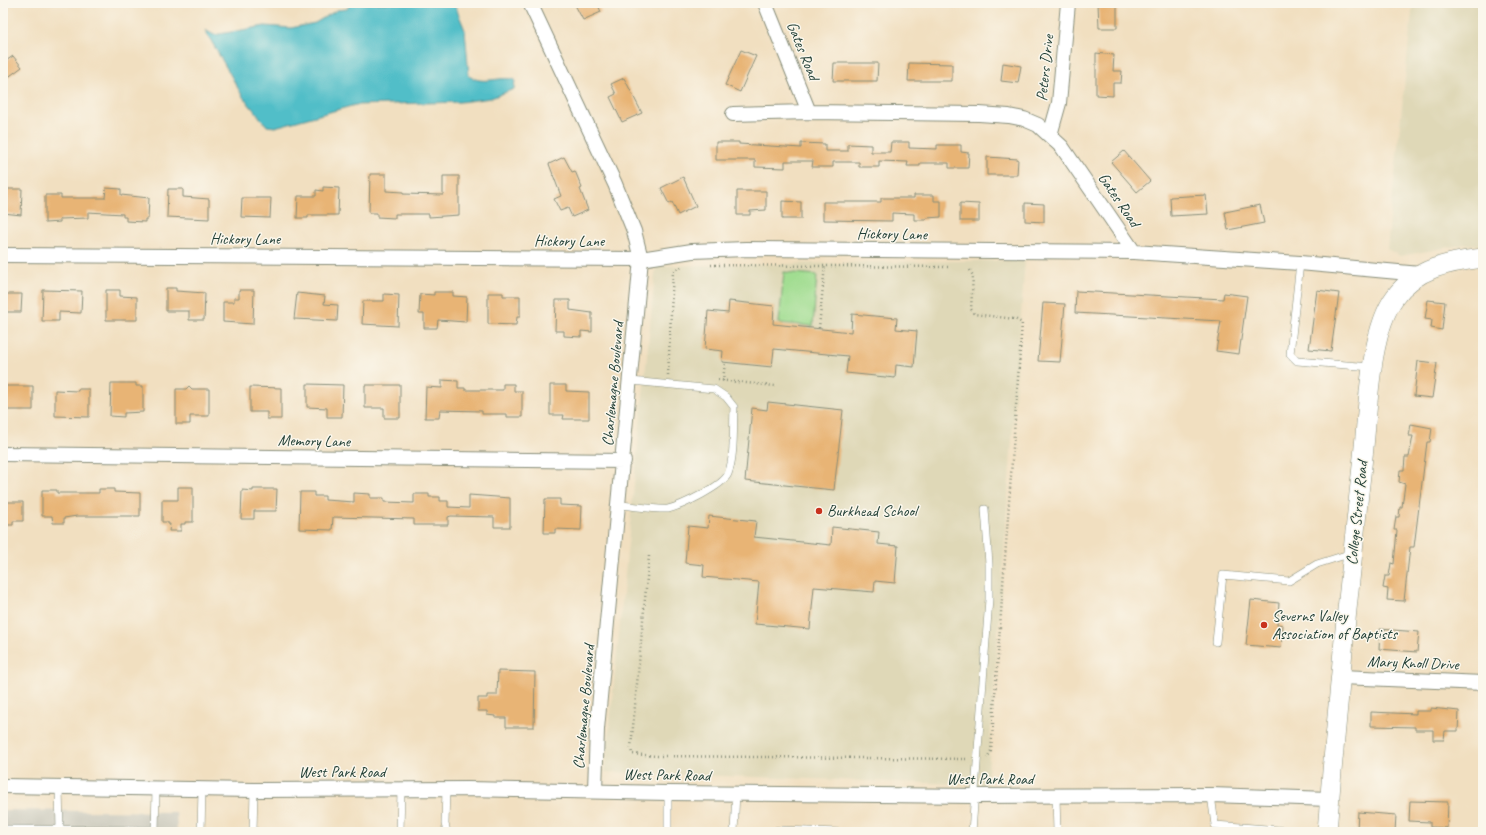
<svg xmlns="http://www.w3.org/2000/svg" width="1486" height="835" viewBox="0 0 1486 835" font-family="Caveat,sans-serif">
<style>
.built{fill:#dfd8b7}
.industrial{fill:#c6c5b8}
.green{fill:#a1dd91;stroke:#608d62}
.water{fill:#51bec8;stroke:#387e7e}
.building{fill:#e8b475}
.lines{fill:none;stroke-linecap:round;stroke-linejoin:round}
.lane-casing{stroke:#888e7a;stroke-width:8}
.street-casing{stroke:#888e7a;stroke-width:16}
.secondary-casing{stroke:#888e7a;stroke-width:20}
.path{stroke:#888e7a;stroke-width:2.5;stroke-dasharray:1 3;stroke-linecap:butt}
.lane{stroke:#fff;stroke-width:7}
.street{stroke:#fff;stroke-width:14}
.secondary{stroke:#fff;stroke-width:19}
.poi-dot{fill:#c8321e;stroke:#fbf7ec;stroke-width:1.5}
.labels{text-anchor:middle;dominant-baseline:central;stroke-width:3;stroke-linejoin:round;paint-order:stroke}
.street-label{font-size:16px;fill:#1f3d34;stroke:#fbf7ec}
.poi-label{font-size:16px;fill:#1f3d34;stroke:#fbf7ec;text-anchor:start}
</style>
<rect width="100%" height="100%" fill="#fbf7ec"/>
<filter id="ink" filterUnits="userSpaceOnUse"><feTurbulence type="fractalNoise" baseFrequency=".025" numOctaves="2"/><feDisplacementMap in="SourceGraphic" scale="8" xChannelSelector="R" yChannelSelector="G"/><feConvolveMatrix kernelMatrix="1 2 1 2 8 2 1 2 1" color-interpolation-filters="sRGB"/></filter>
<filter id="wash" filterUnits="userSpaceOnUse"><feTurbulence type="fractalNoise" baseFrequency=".012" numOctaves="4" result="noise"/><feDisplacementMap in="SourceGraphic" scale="16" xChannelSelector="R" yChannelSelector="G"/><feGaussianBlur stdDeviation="0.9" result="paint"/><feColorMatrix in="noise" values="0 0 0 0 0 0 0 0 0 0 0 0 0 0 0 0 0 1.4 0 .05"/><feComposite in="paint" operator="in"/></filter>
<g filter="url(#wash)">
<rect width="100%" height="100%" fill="#f1dfc0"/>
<path class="built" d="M1413,3H1483V245L1466,244L1400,256L1387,249Z
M1025,260L987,785L605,772L656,266Z"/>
<path class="industrial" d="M3,810L176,812L177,832H3Z"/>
<path class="green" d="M784,272L817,275L813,326L779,323Z"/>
<path class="water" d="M351,3H454L465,30L469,76C484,86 500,75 515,80L514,89L491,98L460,102L355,105L275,127L267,126L243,97L205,30L214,35L265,26L291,28L315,23L337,10L347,9Z"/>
<g id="blocks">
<path class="building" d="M574,3H601L598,5L601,12L583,20Z
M1098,3H1117V28H1099Z
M741,50L756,56L740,92L725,85Z
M1096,53L1114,55L1113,71H1122L1121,83H1113V96L1096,95Z
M13,56L22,67L3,81V63Z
M834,63H878L877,81H833Z
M909,63L952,64V81H908Z
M1003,63L1021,66L1018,83L1001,81Z
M624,78L642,113L622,122L610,97L616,94L611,84Z
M716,142H739V144L801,148V143L825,144V151H848V144L871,145V152H890L891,142H909V148L937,149V145H961V152L969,153L968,168H949V163H920V166H907L908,162L879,161V167H859V162H833V167H812L813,161H785V168L755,167V160H716Z
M1124,151L1150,181L1137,192L1111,162Z
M564,157L572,172L575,171L582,188L580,189L588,210L572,217L568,208L560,211L554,199L561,196L549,164Z
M987,157L1018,159L1017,175H987Z
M370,174H386V191L403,192V194L443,195V176H459V215L429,217V214H395V218L377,217V213H369Z
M683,177L696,206L678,215L672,202L669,204L661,188Z
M323,187L339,188L338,215H308V218H297L298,196H316V190L323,191Z
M106,188L121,189V195L149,198L148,219H145V222L126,221V217H123V214L88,212V218L60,219V222L45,223V195H61V198H105Z
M3,189H22L21,215L3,213Z
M168,189H183V197L209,199V219L167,217Z
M737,191H766V210L750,211V215H737Z
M914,195H934V201H941V217L927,218L926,220H914V214L892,213V221L823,220V202H881V198H914Z
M1206,195L1208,214L1171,216L1170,197Z
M242,198H271L270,218L241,217Z
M782,201L801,202V219H782Z
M960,203L979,204V221H960Z
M1025,203L1044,204V222L1025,221Z
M1260,205L1264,223L1228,230L1225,212Z
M166,288H176V291L205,293L204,320H189V311H166Z
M43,290L82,291L81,313L59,312V321H42Z
M106,290H120V296L137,297V320H106Z
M239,290H254L253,324L223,322V302H234V298H239Z
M1317,290L1339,293L1331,351L1309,349Z
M1076,291L1223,299L1224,293L1247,296L1239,354L1216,351L1221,321L1075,313Z
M434,292H453V296L467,297L466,322L438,320L437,328H424V314H419L420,294L434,295Z
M297,293L325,296L324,304L338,305L337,321L294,319Z
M488,293H503V296H520V317H517L516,325L488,324Z
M3,294H22L21,312H3Z
M384,294L399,295L398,326L362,324L363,301H384Z
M556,300H570V310L592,313V332L581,331V337L564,336V331H555Z
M1428,300L1445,302L1442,330L1431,328L1432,320L1425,319Z
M729,301L774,306L773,324L851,332L852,314L897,318L896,329L917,331L914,367L896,365L895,378L846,373L848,356L774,349L772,367L722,362L723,351L705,349L708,311L728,313Z
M1043,303L1065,304L1060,362L1038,361Z
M1418,361L1437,363L1432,398L1414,396Z
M442,380L458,381V388H465V390H503V384H514V391H522V417H507V414H482V411L440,410L439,418H425L426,387L442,388Z
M111,383H136V386H143V412L124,413V417L110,416Z
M307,384L343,385L342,417H327V408L307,407Z
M365,385H400V418H384V408H365Z
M550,385H566V391L589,392V419H563L564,415H550Z
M3,386H33V410H3Z
M189,386L192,389H209V416H190V424H176V389H186Z
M250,387L281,388V419H267V412H250Z
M78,389H89V417L55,416V390L78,391Z
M768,402L843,410L834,490L745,481L752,408L767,410Z
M1411,424L1432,428L1430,442H1427L1414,547H1410L1404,601L1387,600L1388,589L1383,588L1385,576H1389L1391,563L1394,564L1397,530H1394L1396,517H1399L1400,507H1402L1405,484L1399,482L1400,470H1404L1405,457H1409L1413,436H1409Z
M178,487H193V522H185V524H181V531H169L170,524H168V522H162V500H178Z
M99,489H114V492L140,493V516H77L64,518V523H53L52,516H42V490H57V493H99Z
M253,489H277L276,511H254V519H241L242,490L253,491Z
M300,492H314V496H325V500L354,502V493L370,494V498H384V502L414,503V494H429V497H440V501H448V507L469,508V495L510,498V527H494V517L451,516L448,517V525H414V519L333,517L332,530L299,529Z
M545,499H560V505L582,506L581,530L555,529V533H544Z
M3,502H23V521H13V525H3Z
M709,516L756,521L754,537L831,545L832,527L879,532L878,544L898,546L895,583L875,581L874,592L814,587L810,629L755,624L759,582L703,577L704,565L685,563L688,526L708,528Z
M1251,600L1279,603L1277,624L1283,625L1281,648L1246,645Z
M1380,629L1419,632L1417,652L1379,649Z
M498,671L535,672L534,727H506V718H495V716L487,715V711H478V698H487V695H497Z
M1431,708L1459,711L1458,731H1445L1444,740H1433V730H1415V727L1371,726V712L1416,714V711H1431Z
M1410,801L1448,802L1447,828L1430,827V822L1409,821Z
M1358,812L1396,815L1395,832L1357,829Z"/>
</g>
</g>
<g filter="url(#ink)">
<use href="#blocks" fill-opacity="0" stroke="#888e7a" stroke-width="1"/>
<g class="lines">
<defs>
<path id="lane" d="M1300,263L1290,354L1297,361L1371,367
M620,505C633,506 657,510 668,509C681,506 723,486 728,474C735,456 733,426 734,407L726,397L714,389L631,381
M1216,642L1223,575L1289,581L1317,564L1352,553
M59,787L60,831
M446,789L445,824L447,832
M668,793V832
M1211,795L1215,825L1279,830
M1056,796L1057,832
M3,829L155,830
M155,832L156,788
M201,832L202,789
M253,832L254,790
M400,832L401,789
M734,832L736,793
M773,832L778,830L840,832
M972,832L989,599V564L985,509"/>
<path id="street" d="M530,3L615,184L634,231L641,259L597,729L595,790
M765,3L809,112L979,114L1009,116L1024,119L1038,125L1062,147L1134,252L1300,263L1420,274
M733,114L809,112
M1050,135L1059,103L1068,3
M3,255L641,259L692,251L746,249L1134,252
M3,454L624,461
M1341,677L1483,683
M3,786L254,790L468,789L668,793L975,796L1211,795L1329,799"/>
<path id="secondary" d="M1327,832C1337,707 1349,582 1363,457C1368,413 1369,332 1395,297C1416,268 1449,262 1483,258"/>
</defs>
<use href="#lane" class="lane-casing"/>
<use href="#street" class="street-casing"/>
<use href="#secondary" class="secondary-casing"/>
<path class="path" d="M711,265L948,267
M970,270L973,276L971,309L974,314L1015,319L1022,323L991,751L987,758
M819,328L825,265
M668,375L673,272L676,269L682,267
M718,380L775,386
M723,381L725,362
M649,556L631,748L632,754L657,756L968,759"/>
<use href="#lane" class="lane"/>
<use href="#street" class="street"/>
<use href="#secondary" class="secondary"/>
</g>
</g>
<g class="poi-dot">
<circle cx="819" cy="511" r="4"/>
<circle cx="1264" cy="625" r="4"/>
</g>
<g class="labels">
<g class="street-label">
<text transform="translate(803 51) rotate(68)">Gates Road</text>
<text transform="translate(1045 68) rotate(-84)">Peters Drive</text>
<text transform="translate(1119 200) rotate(56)">Gates Road</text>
<text transform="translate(892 234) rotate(1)">Hickory Lane</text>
<text x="245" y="239">Hickory Lane</text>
<text x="569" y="241">Hickory Lane</text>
<text transform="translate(613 384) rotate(-85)">Charlemagne Boulevard</text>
<text transform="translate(314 441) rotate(1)">Memory Lane</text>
<text transform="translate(1357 513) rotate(-84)">College Street Road</text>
<text transform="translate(1413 663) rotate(2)">Mary Knoll Drive</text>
<text transform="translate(584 707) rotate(-85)">Charlemagne Boulevard</text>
<text x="342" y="772">West Park Road</text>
<text transform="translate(667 775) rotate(1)">West Park Road</text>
<text x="990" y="779">West Park Road</text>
</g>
<g class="poi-label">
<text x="827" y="511">Burkhead School</text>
<text x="1272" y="616">Severns Valley<tspan x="1272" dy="18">Association of Baptists</tspan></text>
</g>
</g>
<rect width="1486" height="835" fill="none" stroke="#fbf7ec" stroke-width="16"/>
</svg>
